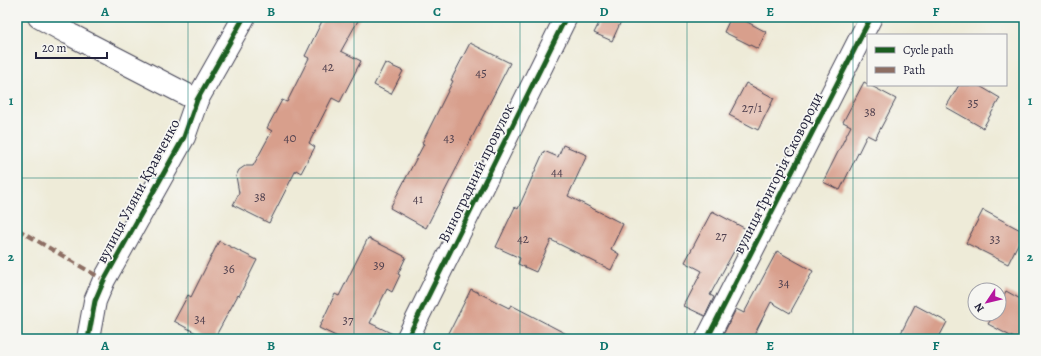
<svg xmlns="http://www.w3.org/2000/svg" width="1041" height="356" viewBox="0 0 1041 356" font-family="Alegreya,serif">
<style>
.building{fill:#d89f8c}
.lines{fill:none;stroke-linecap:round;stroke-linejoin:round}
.minor-casing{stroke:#414053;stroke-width:24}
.minor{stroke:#fff;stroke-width:22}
.quiet{stroke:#8d6e63;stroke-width:4;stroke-dasharray:8 4;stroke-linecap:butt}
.cycleway-casing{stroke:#f6f6f2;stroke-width:8}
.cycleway{stroke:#1b5e20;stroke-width:5}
.grid{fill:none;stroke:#0f766e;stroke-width:1;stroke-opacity:0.55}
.labels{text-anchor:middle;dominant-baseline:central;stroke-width:3.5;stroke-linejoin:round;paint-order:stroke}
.number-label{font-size:13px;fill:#50414f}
.street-label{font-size:15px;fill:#22223b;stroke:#f6f6f2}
.neatline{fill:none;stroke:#0f766e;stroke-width:1.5}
.grid-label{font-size:13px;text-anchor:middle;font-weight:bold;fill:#0f766e}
</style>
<rect width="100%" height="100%" fill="#f6f6f2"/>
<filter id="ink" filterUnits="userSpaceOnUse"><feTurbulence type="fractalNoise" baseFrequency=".025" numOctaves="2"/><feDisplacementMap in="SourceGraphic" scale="8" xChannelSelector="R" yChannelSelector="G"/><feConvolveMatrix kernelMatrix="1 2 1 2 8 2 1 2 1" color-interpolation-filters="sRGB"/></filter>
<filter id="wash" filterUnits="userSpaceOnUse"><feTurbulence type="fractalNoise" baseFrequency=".012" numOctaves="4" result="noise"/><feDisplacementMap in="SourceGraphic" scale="16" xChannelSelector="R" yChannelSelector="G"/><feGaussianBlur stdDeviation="0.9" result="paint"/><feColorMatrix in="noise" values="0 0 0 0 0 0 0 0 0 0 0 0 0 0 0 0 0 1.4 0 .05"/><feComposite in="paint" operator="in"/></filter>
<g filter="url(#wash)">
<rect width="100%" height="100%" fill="#eeebd8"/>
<g id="blocks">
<path class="building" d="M324,17H360L341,51L361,61L340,102L332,98L309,143L315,147L301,173L296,170L269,223L233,205L239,193L236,176L239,170L245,166H253L272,131L267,128L282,100L287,102L309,58L305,56Z
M602,17H623L612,41L594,33Z
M731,17H738L766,32L758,49L724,32Z
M470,43L510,63L426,228L390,208L424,144L422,143L453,81L451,80Z
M385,63L403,71L391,94L374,85Z
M864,82L896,99L875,139L867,135L840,190L823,182L851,126L843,122Z
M746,83L774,98L758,130L729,115Z
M959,85H978L1000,98L983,128L946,107Z
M563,145L587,155L568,196L623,224L611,249L619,254L611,270L551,240L536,272L518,264L520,258L496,247L515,207L518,209L544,151L558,157Z
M983,210L1024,232L1008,264L966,243Z
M712,211L746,229L710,295L714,297L705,316L684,306L702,271L685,262Z
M368,238L406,257L398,274L400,275L392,292L387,289L370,323L395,335V339H342L319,328L335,294L339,296Z
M219,241L257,260L239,296L238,295L214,339H207L174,321L188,295L191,297Z
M777,251L813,271L790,313L771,302L752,339H721L736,309L744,313Z
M471,289L509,308L511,305L576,339H446Z
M1006,291L1024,301V339H1016L988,324L994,314H999V305Z
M915,305L947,322L938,339H898Z"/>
</g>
</g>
<g filter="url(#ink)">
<use href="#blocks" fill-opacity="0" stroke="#414053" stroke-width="1"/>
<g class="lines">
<defs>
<path id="minor" d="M39,17L68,33
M73,36L197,100
M88,339L95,301L104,280L184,137L197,100L244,17
M407,339L566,17
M707,339L871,17"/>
</defs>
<use href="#minor" class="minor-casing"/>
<use href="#minor" class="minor"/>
<path class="quiet" d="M17,229L104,280"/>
<defs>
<path id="cycleway" d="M88,339L95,301L104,280L184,137L197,100L244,17
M407,339L566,17
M707,339L871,17"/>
</defs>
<use href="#cycleway" class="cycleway-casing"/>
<use href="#cycleway" class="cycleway"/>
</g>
</g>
<path class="grid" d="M188,17V339M354,17V339M520,17V339M687,17V339M853,17V339M17,178H1024"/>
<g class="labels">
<g class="number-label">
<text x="328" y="66">42</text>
<text x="481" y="72">45</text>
<text x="973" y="102">35</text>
<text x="752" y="107">27/1</text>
<text x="870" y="111">38</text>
<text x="290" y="137">40</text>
<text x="449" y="137">43</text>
<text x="557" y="171">44</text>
<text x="260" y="196">38</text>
<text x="418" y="198">41</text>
<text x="721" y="235">27</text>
<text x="523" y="238">42</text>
<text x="995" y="238">33</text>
<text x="379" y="264">39</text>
<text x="229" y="268">36</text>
<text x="784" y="282">34</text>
<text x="200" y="318">34</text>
<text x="348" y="319">37</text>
</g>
<g class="street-label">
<text transform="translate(476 173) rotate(-64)">Виноградний провулок</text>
<text transform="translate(778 173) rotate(-63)">вулиця Григорія Сковороди</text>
<text transform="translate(138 191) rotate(-62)">вулиця Уляни Кравченко</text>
</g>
</g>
<rect width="1041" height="356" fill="none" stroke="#f6f6f2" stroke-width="44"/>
<rect x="867" y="34" width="140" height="52" fill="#f6f6f2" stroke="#a1a1a9"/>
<rect x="875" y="47" width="20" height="6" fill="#1b5e20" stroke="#a1a1a9"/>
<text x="903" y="54" font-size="12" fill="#22223b">Cycle path</text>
<rect x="875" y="67" width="20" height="6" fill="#8d6e63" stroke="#a1a1a9"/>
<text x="903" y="74" font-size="12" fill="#22223b">Path</text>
<g transform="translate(987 302) rotate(235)"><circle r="19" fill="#f6f6f2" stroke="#a1a1a9"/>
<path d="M0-3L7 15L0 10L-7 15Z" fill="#b5179e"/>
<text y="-6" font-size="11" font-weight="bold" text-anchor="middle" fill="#22223b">N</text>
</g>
<path d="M36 52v6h71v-6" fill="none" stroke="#22223b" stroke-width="2"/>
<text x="42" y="52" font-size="12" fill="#22223b" stroke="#f6f6f2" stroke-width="3" paint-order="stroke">20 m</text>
<rect x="22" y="22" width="997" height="312" class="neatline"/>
<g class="grid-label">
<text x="105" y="16">A</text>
<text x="271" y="16">B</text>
<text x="437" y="16">C</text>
<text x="604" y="16">D</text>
<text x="770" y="16">E</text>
<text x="936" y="16">F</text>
<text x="11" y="105">1</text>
<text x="1030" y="105">1</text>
<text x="11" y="261">2</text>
<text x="1030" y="261">2</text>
<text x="105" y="350">A</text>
<text x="271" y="350">B</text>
<text x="437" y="350">C</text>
<text x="604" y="350">D</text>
<text x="770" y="350">E</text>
<text x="936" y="350">F</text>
</g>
</svg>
